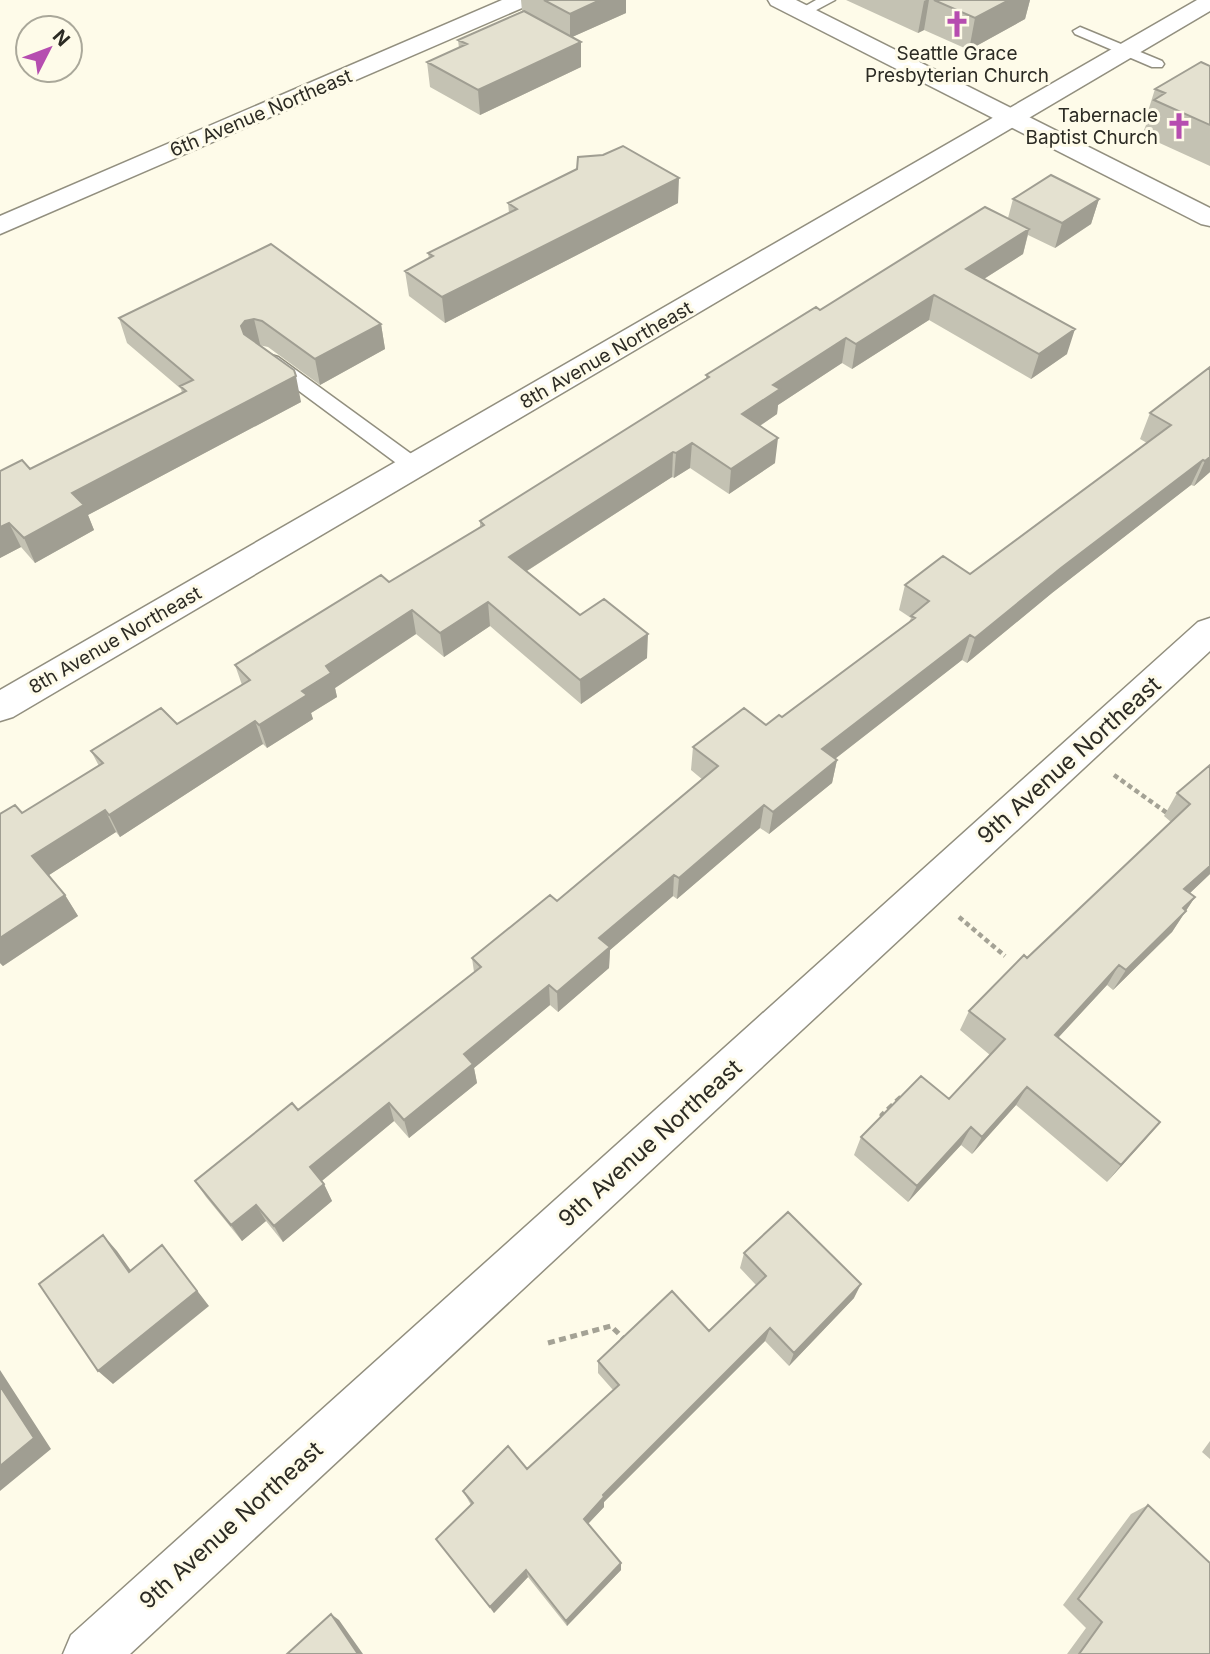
<svg xmlns="http://www.w3.org/2000/svg" width="1210" height="1654" viewBox="0 0 1210 1654" font-family="Inter,sans-serif">
<style>
.lines{fill:none;stroke-linecap:round;stroke-linejoin:round}
.lane-casing{stroke:#928f7f;stroke-width:3}
.street-casing{stroke:#928f7f;stroke-width:3}
.secondary-casing{stroke:#928f7f;stroke-width:3}
.path-far1{stroke:#a4a295;stroke-width:4.5;stroke-dasharray:5 3.5;stroke-linecap:butt}
.path{stroke:#a4a295;stroke-width:5;stroke-dasharray:7 4.5;stroke-linecap:butt}
.lane{fill:#fff;fill-rule:evenodd}
.street{fill:#fff;fill-rule:evenodd}
.secondary{fill:#fff;fill-rule:evenodd}
.wall{fill:#c4c2b3}
.shaded-wall{fill:#a09e92}
.building{fill:#e4e1d0;stroke:#a09e92;stroke-width:2}
.labels{text-anchor:middle;dominant-baseline:central;stroke-width:6;stroke-linejoin:round;paint-order:stroke}
.far-poi-label{font-size:19px;fill:#2c2b24;stroke:#fefbe9}
.far-street-label{font-size:19px;fill:#2c2b24;stroke:#fefbe9}
.street-label{font-size:23px;fill:#2c2b24;stroke:#fefbe9}
</style>
<rect width="100%" height="100%" fill="#fefbe9"/>
<g class="lines">
<defs>
<path id="lane" d="M816,0H835L807,15L802,16L795,12Z
M1080,27L1162,61L1164,64L1162,67H1152L1075,34L1073,31Z
M271,355L278,357L421,461L424,466L421,471H407L264,365L262,361Z"/>
<path id="street" d="M502,0H532L529,5L0,234V216Z
M1197,0H1210V11L13,717L0,721V690Z
M1210,618V651L130,1654H63L71,1635L1198,622Z"/>
<path id="secondary" d="M768,0H796L1210,208V226L1201,224L771,5Z"/>
</defs>
<use href="#lane" class="lane-casing"/>
<use href="#street" class="street-casing"/>
<use href="#secondary" class="secondary-casing"/>
<path class="path-far1" d="M1114,775L1167,813
M959,917L1005,956"/>
<path class="path" d="M885,1117L882,1115L901,1097
M548,1343L611,1326L626,1341"/>
<use href="#lane" class="lane"/>
<use href="#street" class="street"/>
<use href="#secondary" class="secondary"/>
</g>
<path class="wall" d="M521,0H626V13L572,37L581,42V67L480,115L430,87L427,62L459,48L458,40L522,11Z
M846,0H1030L1025,19L969,50L924,30L918,33Z
M1210,66V166L1142,135L1146,125L1144,124L1155,89Z
M1013,199H1099L1091,224L1055,248L1028,235L1023,254L984,279L1067,354L1031,379L929,320L852,369L842,363L778,405L777,414L760,426L775,463L729,494L690,468L674,478L672,477L527,571L580,615L647,658L581,704L490,626L444,657L416,634L335,688L337,697L311,713L313,719L267,748L263,744L120,837L116,832L49,875L65,895L78,916L3,966L0,963V814L22,813L99,766L91,751L177,724L242,685L235,665L389,582L480,527V521L706,379V375L820,310L1008,218Z
M508,203H678L445,323L409,296L405,271L429,259L428,253L509,213Z
M271,244L381,324L385,349L320,385L268,347L259,345L301,402L88,515L94,530L35,563L21,547L0,558V471L30,469L182,393L181,389L127,343L119,318Z
M1210,367V472L1194,486L1191,485L1052,593L967,663L962,660L835,759L837,760L832,783L769,834L760,828L677,899L673,896L610,950L609,968L558,1012L550,1005L474,1068L477,1083L409,1138L394,1121L322,1181L332,1201L283,1242L266,1221L242,1241L206,1197L195,1181L298,1110L474,972L472,958L557,901L703,780L691,770L693,747L766,725L782,717L909,622L911,618L899,610L905,585L970,574L1147,443L1140,439L1150,413Z
M1210,765V874L1190,893L1195,897L1172,932L1113,990L1107,985L1058,1038L1160,1122L1107,1182L1016,1105L972,1154L961,1145L908,1202L854,1155L861,1137L949,1099L990,1055L960,1030L969,1011L1027,958L1171,822L1164,816L1177,793Z
M744,1253L854,1298L789,1366L765,1341L604,1502V1507L588,1524L621,1563V1570L567,1626L528,1577L494,1613L436,1539L471,1505L463,1491L527,1469L613,1390L598,1373V1361L709,1331L756,1285L740,1268Z
M1210,1441V1459L1202,1452Z
M1148,1505L1210,1654H1067L1086,1628L1063,1605L1131,1514Z"/>
<path class="shaded-wall" d="M600,0H626V13L570,38V14Z
M926,0H929L924,30L918,33L924,1Z
M1005,0H1030L1025,19L969,50L975,18Z
M581,42V67L480,115L478,90Z
M679,178L678,203L445,323L442,297Z
M1099,199L1091,224L1055,248L1062,223Z
M1029,229L1023,254L960,294L966,269Z
M934,295L929,320L852,369L856,344Z
M254,319L260,344L248,352L241,326L245,321Z
M381,324L385,349L320,385L315,359Z
M1075,329L1067,354L1031,379L1039,354Z
M846,338L842,363L778,405L777,414L740,439L742,414L773,385Z
M296,376L301,402L88,515L94,530L35,563L24,538L72,493Z
M778,438L775,463L729,494L731,469Z
M692,443L690,468L674,478L676,453Z
M673,452L672,477L511,581L509,557Z
M1210,457V472L1194,486L1205,461Z
M1203,460L1191,485L1052,593L967,663L975,638L1061,568Z
M9,523L21,547L0,558V527Z
M488,602L490,626L444,657L440,633Z
M412,610L416,634L335,688L337,697L311,713L313,719L267,748L259,725L302,691L326,666Z
M648,634L647,658L581,704L580,680Z
M970,635L962,660L818,772L822,749Z
M255,721L263,744L120,837L109,815Z
M837,760L832,783L769,834L773,812Z
M764,805L760,828L677,899L679,878Z
M105,810L116,832L46,877L32,856Z
M1210,866V874L1171,911L1184,889Z
M674,875L673,896L610,950L609,968L558,1012L557,992L599,938Z
M65,895L78,916L3,966L0,963V938Z
M1195,897L1172,932L1113,990L1126,970Z
M1119,965L1107,985L1043,1054L1055,1035Z
M549,985L550,1005L474,1068L477,1083L409,1138L404,1120L464,1054Z
M1027,1087L1016,1105L972,1154L982,1137Z
M389,1103L394,1121L318,1184L310,1167Z
M1160,1122L1145,1140L1107,1182L1121,1165Z
M971,1127L961,1145L908,1202L917,1186Z
M324,1184L332,1201L283,1242L274,1226Z
M256,1205L266,1221L242,1241L231,1225Z
M103,1235L117,1251L142,1286L129,1272Z
M162,1245L209,1306L113,1384L98,1371Z
M861,1284L854,1298L789,1366L794,1353Z
M770,1328L765,1341L604,1502V1507L585,1527L584,1519L603,1495Z
M0,1370L51,1449L0,1491Z
M621,1563V1570L567,1626L566,1621Z
M526,1570L528,1577L494,1613L490,1607Z
M331,1614L339,1620L363,1654H358Z"/>
<path class="building" d="M544,0H600L570,14Z
M934,0H1009L975,18Z
M524,11L581,42L478,90L427,62L467,44L458,40Z
M1201,62L1210,66V125L1154,100L1165,93L1155,89Z
M623,146L679,178L442,297L405,271L433,256L428,253L517,209L508,203L577,169L578,157L603,155Z
M1051,175L1099,199L1062,223L1013,199Z
M985,207L1029,229L966,269L1075,329L1039,354L934,295L856,344L846,338L773,385L780,389L742,414L778,438L731,469L692,443L676,453L673,452L509,557L580,615L604,599L648,634L580,680L488,602L440,633L412,610L326,666L331,673L302,691L307,695L259,725L255,721L109,815L105,810L32,856L65,895L0,938V814L15,805L22,813L103,763L91,751L161,708L177,724L250,680L235,665L381,575L389,582L484,525L480,521L709,377L706,375L816,307L820,310Z
M271,244L381,324L315,359L262,321L254,319L245,321L241,326L244,334L294,370L296,376L72,493L84,505L24,538L9,523L0,527V471L22,460L30,469L186,391L180,386L193,380L119,318Z
M1210,367V457L1205,461L1203,460L1061,568L975,638L970,635L822,749L837,760L773,812L764,805L679,878L674,875L599,938L610,947L557,992L549,985L464,1054L473,1064L404,1120L389,1103L310,1167L324,1184L274,1226L256,1205L231,1225L195,1181L292,1103L298,1110L481,967L472,958L550,895L557,901L718,766L693,747L744,708L766,725L779,715L782,717L915,618L911,616L929,601L905,585L943,556L970,574L1171,425L1150,413Z
M1210,765V866L1184,889L1195,897L1183,908L1186,911L1126,970L1119,965L1055,1035L1160,1122L1121,1165L1027,1087L982,1137L971,1127L917,1186L861,1137L921,1076L949,1099L1005,1039L969,1011L1024,955L1027,958L1190,804L1177,793Z
M788,1212L861,1284L794,1353L770,1328L603,1495L604,1497L584,1519L621,1563L566,1621L526,1570L490,1607L436,1539L473,1503L463,1491L508,1446L527,1469L619,1385L598,1361L672,1291L709,1331L766,1276L744,1253Z
M103,1235L129,1272L162,1245L197,1291L98,1371L39,1284Z
M0,1386L34,1438L0,1466Z
M1148,1505L1210,1563V1654H1079L1102,1622L1078,1599Z
M331,1614L358,1654H287Z"/>
<defs>
<symbol id="church-bare" viewBox="-9 -9 18 18"><path d="M-1.2-6h2.4v3.5h3.3v2.4h-3.3V6h-2.4V-.1h-3.3v-2.4h3.3Z" fill="#b64db0" stroke="#fefbe9" stroke-width="2.5" paint-order="stroke"/></symbol>
</defs>
<g fill-rule="evenodd">
<use href="#church-bare" x="938" y="5" width="38" height="38"/>
<use href="#church-bare" x="1160" y="107" width="38" height="38"/>
</g>
<g class="labels">
<g class="far-poi-label">
<text x="957" y="53">Seattle Grace<tspan x="957" dy="22">Presbyterian Church</tspan></text>
<text x="1158" y="115" text-anchor="end">Tabernacle<tspan x="1158" dy="22">Baptist Church</tspan></text>
</g>
<g class="far-street-label">
<text transform="translate(261 113) rotate(-23)">6th Avenue Northeast</text>
<text transform="translate(606 355) rotate(-30)">8th Avenue Northeast</text>
<text transform="translate(115 640) rotate(-30)">8th Avenue Northeast</text>
</g>
<g class="street-label">
<text transform="translate(1069 760) rotate(-42)">9th Avenue Northeast</text>
<text transform="translate(650 1143) rotate(-42)">9th Avenue Northeast</text>
<text transform="translate(231 1525) rotate(-42)">9th Avenue Northeast</text>
</g>
</g>
<g transform="translate(49 49) rotate(48)"><circle r="33" fill="#fefbe9" stroke="#aaa89a" stroke-width="2"/>
<path d="M0-5L12 26L0 18L-12 26Z" fill="#b64db0"/>
<text y="-10" font-size="19" font-weight="bold" text-anchor="middle" fill="#2c2b24">N</text>
</g>
</svg>
